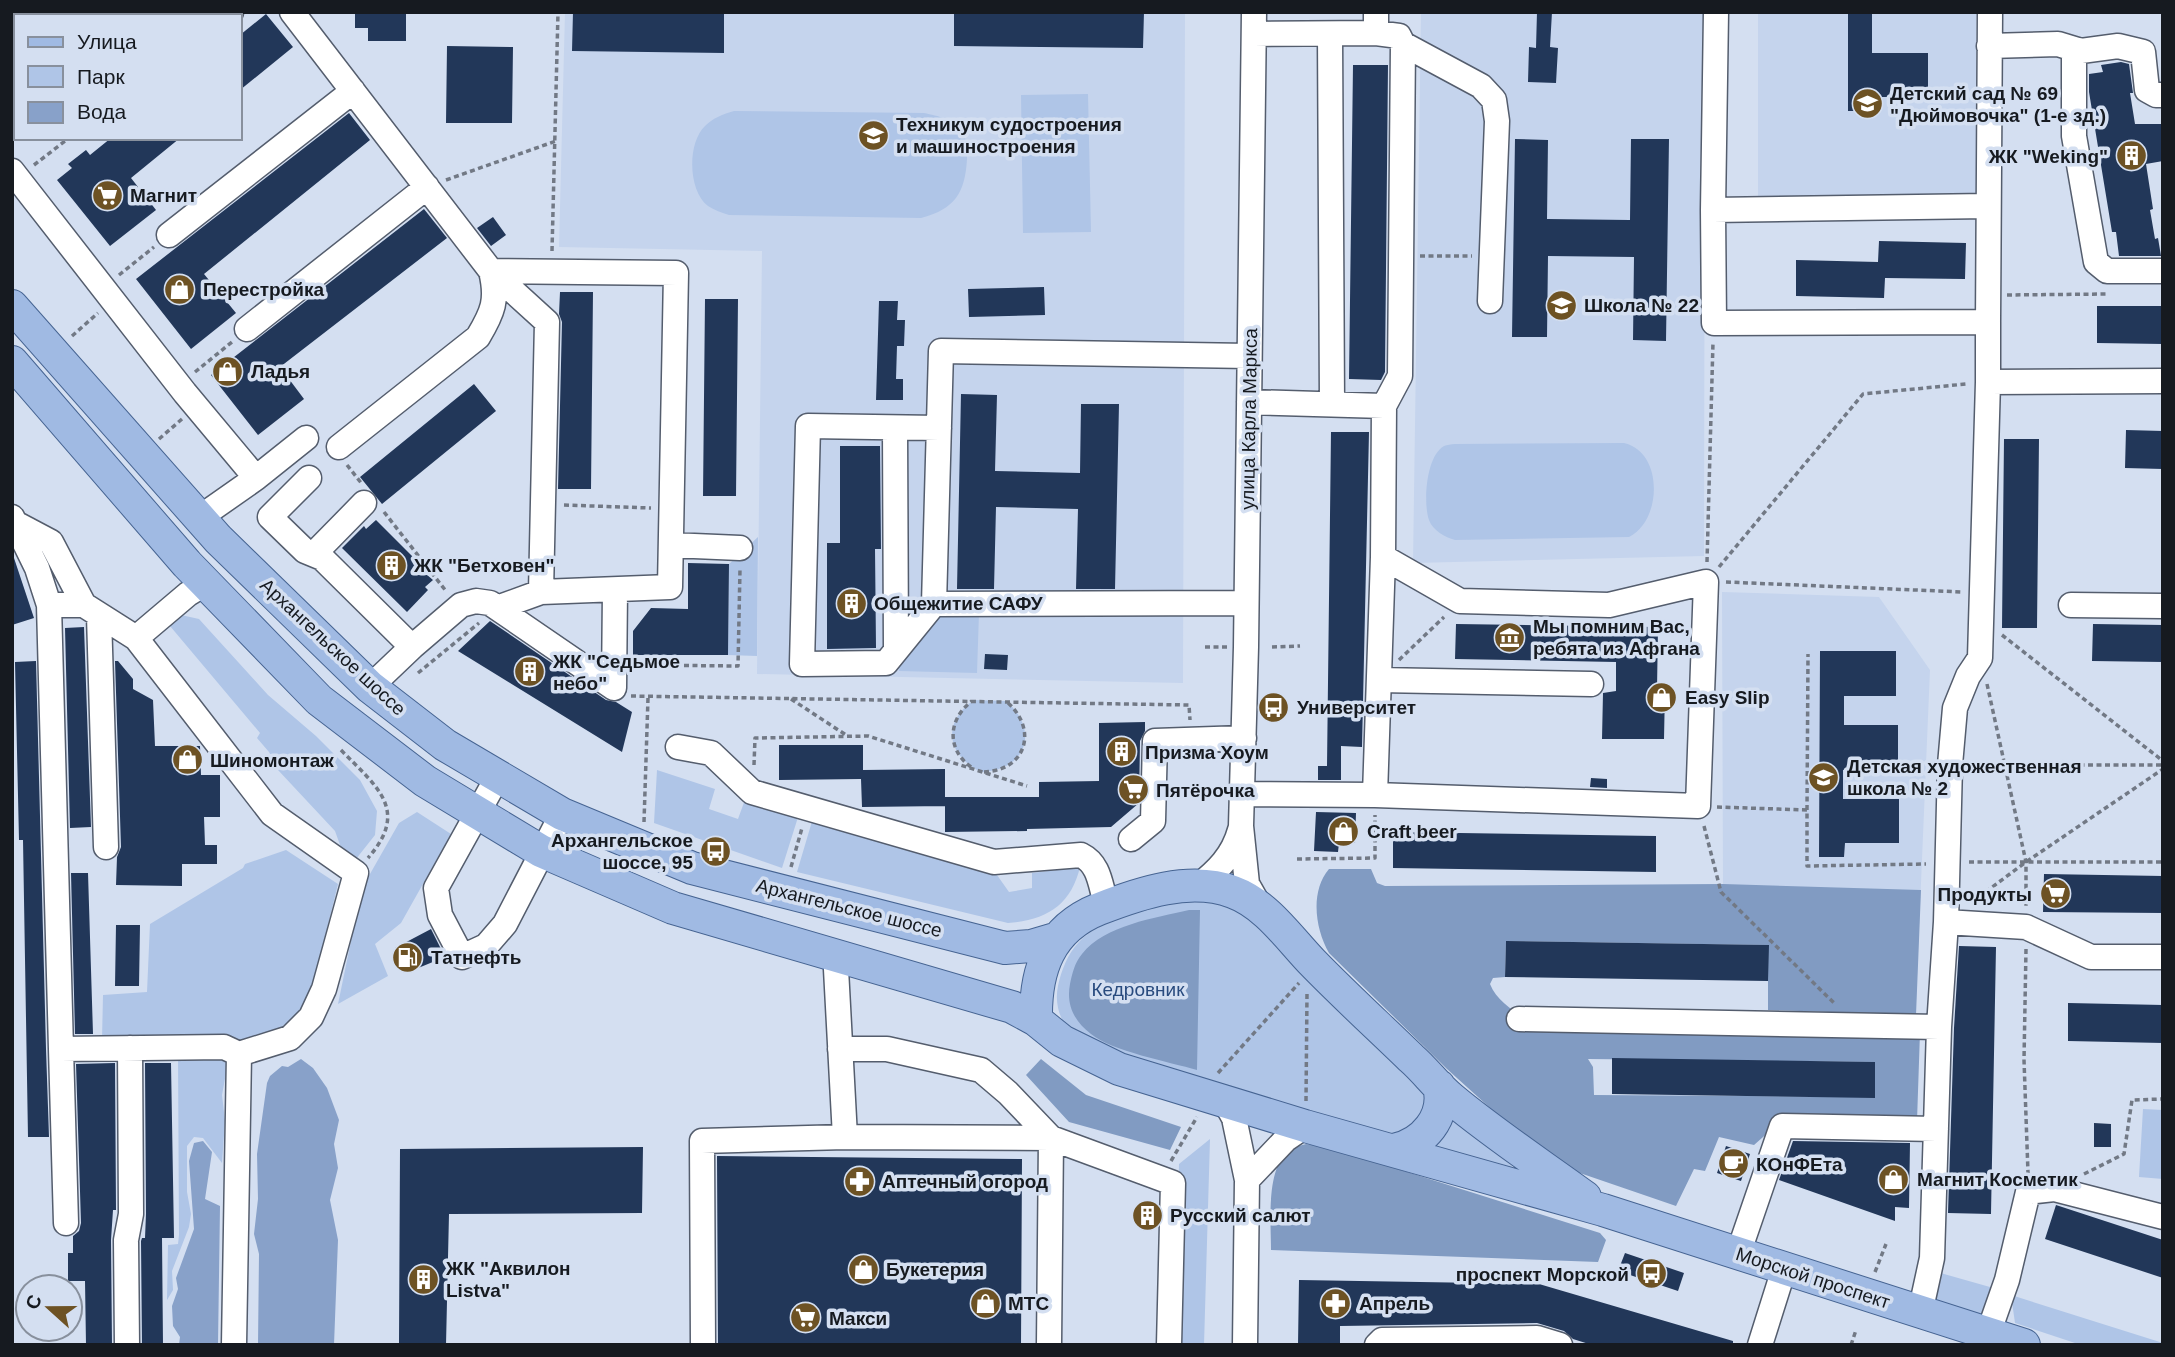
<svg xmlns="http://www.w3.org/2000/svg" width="2175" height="1357" viewBox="0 0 2175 1357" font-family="Helvetica,sans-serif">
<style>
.built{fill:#c5d4ed}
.green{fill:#afc5e7}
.forest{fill:#819bc2;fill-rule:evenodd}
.water{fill:#88a1c9}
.building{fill:#223759}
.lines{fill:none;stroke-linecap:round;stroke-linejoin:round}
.minor-casing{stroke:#545d6d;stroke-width:27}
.major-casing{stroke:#466492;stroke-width:34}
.path{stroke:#727985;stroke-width:3.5;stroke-dasharray:5 3.5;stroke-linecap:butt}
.minor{stroke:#fff;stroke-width:24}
.major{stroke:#a0bae3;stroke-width:32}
.labels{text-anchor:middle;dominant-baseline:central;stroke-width:7;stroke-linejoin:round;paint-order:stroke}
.poi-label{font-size:19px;font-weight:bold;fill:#161a20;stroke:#d4dff1;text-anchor:start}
.street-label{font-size:19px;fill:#161a20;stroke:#d4dff1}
.park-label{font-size:19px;fill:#294b7e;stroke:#d4dff1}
</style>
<rect width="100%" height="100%" fill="#d4dff1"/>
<path class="built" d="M565,12H1185L1183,683L757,674L762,251L559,247Z
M1421,12H1705L1704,556L1413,563Z
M1758,12H1976L1977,197L1758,196Z
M1722,592L1879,597L1930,670L1916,1001L1836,997L1723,884Z"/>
<path class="green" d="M1088,94L1091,232L1023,233L1021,95Z
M734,111L924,113C938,116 954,119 962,132C967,138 967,151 967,159C965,193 955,209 921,218L729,215C722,213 714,210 708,206C688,191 687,143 705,126C713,118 723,114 734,111Z
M1624,443C1664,452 1662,521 1629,537L1455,540C1445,537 1433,531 1429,520C1423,503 1426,456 1444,446C1447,445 1451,444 1455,444Z
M758,537L757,656L728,655L729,564Z
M935,612L979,613L977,673L899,671L900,653Z
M181,615L199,619L268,695L316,736L360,780L377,811L375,835L356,859L344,856L335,831L278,770L269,752L257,738L260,733L170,626Z
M974,700L1006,701C1040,730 1027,770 981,772C947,755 941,723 974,700Z
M657,770L715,789L709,809L738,819L746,797L799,814L782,868L654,823Z
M417,812L451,834L401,923L375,944L388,976L338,1004L362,888L399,823Z
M813,818L997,875L1009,892L1032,888V873L1080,867C1071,905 1047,920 1008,923L797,872Z
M286,850L338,884L314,982L297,1016L270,1035L242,1044L102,1040L103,995L147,992L150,924L243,868L245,864Z
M1179,901L1223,903L1237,907L1419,1076L1431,1107L1400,1140L1108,1054C1095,1046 1077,1038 1067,1027C1058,1016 1055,1000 1058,986C1061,971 1068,953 1079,942C1100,919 1150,908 1179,901Z
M178,1053L217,1055L228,1062L222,1095L225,1121L222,1163L203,1138L194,1137L187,1146V1192L191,1214L189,1227L172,1271L173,1290L167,1300L168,1245L178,1244L179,1235Z
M2143,1109L2163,1110V1179L2139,1177Z
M1450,1110L1515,1169L1428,1147Z
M1210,1139L1204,1345H1175L1179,1164Z
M1937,1272L1997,1289L1987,1309L1978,1315L1935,1301Z
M2011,1295L2163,1343V1345H2081L2015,1323Z"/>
<path class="forest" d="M1329,869H1371L1377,883L1385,886L1723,884L1921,890L1916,1015L1768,1010V945L1506,941L1505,977L1493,978L1490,984C1497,1002 1517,1013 1531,1023L1920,1032L1917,1121H1781L1754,1145L1719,1137L1705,1171L1694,1169L1676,1206L1574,1171L1520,1135L1447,1069L1329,953C1315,929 1310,891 1329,869ZM1588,1059L1875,1062V1097L1594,1095L1593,1067Z
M1189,910H1200L1197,1070C1170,1062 1111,1051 1091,1034C1074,1021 1066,1005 1070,984C1072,974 1075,962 1082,954C1105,925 1155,918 1189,910Z
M1041,1059L1086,1095L1181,1127L1170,1150L1069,1122L1026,1075Z
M1306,1144L1328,1147L1600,1233L1606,1240L1598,1262L1271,1250C1271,1224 1266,1173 1286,1153C1291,1148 1299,1146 1306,1144Z"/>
<path class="water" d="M301,1059L313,1068L327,1088L339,1120L334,1144L338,1168L330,1200L338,1240L334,1345H258L259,1254L254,1234L258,1199L257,1154L267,1083L270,1076L282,1066L288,1067Z
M203,1141L212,1152L205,1199L220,1206L218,1345H179L180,1337L173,1326L172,1306L178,1289L176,1278L194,1229L189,1161L194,1143Z"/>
<path class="building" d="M355,12H406V41H368V28H355Z
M573,12H724V53L572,51Z
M954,12H1144L1143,48L954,46Z
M1537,12H1552L1550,47L1558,48L1556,83L1528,82L1529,47L1536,48Z
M1848,12H1872V53H1928V97H1873V111H1848Z
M266,14L293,47L240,90V35Z
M447,46L513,47L512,123H446Z
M2121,62L2129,64L2133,93H2130L2135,124H2163V161L2146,164L2153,209L2150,210L2155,239L2158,238L2161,256H2119L2116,232H2112L2089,92V74L2103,72L2101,65Z
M1353,65H1388L1385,372L1381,380L1349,379Z
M349,113L370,140L204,274L236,313L191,349L136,279Z
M111,138H180L131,178L156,210L110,246L57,180L72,168L68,164L86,150L90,155Z
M1515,139L1548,140L1547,219L1630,220L1631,139H1669L1666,341L1633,340L1634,257L1548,256L1547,337H1512Z
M424,209L447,238L280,367L304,399L258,435L211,375Z
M493,217L506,235L491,246L477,228Z
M1879,241L1966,243L1965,279L1885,278L1884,298L1796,296V260L1878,262Z
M1044,287L1045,315L969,317L968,289Z
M560,292H593L591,489H558L562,322L559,314Z
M705,299H738L736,496H703Z
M879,301H898L897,320H905L904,346H897L896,379H903V400H876Z
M2097,306H2163V344L2097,343Z
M474,384L496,411L382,504L360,477Z
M961,394L997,395L995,471L1080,473L1081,404H1119L1115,589H1076L1078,509L996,507L994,589H957Z
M2126,430L2163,431V469L2125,468Z
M1331,432H1369L1362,747L1341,746V780H1318V766H1327Z
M2004,439H2039L2037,628H2002Z
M840,446H880L881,549H875L876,648L827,649V543H840Z
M376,520L428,572L426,574L433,580L425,587L428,590L407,612L342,548L364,526L366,529Z
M12,558H14L34,618L12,625Z
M688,563L729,564L728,655H633V631L651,608L688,609Z
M490,621L606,700L616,702L632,712L622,752L458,651Z
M1456,624L1658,627L1657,689H1665L1664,739H1602L1603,693L1616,691V662L1455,659Z
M2093,624L2163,625V662L2092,661Z
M84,627L91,827L70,828L65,628Z
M1820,651H1896V696H1844V725H1898V770H1843V799H1899V843H1845L1844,857H1819Z
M985,654L1008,655L1007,670L984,669Z
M36,661L46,1049L49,1137H28L23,840H19L15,662Z
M115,661H118L133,679V689L153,700L155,746H200L201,775H220V817H204L205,845H217V864H182V886L116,885L117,857L121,847Z
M1145,722V731L1140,741L1139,803L1111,827L1027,829V831L945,832V797H1039V782L1099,781V723Z
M779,745H863V770L945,769V806L862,807L861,779L779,780Z
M1591,778L1607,779V788L1590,787Z
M1316,812L1356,813L1355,843H1339L1338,852L1314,851Z
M1393,832L1656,836V872L1393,868Z
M71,873H88L93,1034H75Z
M2044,874L2163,876V913L2043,912Z
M116,925H140L139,986H115Z
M431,929L445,957L406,973L395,948Z
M1506,941L1769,945L1768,981L1505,977Z
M1959,946L1996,947L1991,1214L1948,1213L1954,1028Z
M2068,1003L2163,1005V1043L2068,1041Z
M1612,1058L1875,1062V1098L1612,1094Z
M115,1063L116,1210H113L111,1240L112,1345H86L85,1281H68V1253H73V1236L79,1231L81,1223L76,1064Z
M145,1063H171L174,1238H162L163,1345H142L141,1241L142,1238H145L146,1214Z
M2094,1123L2111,1124V1147H2094Z
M1793,1141L1910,1143L1909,1208L1895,1207V1221L1779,1180Z
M1726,1146L1750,1154L1741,1181L1717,1173Z
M643,1147L642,1213L449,1214L446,1345H399L400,1149Z
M717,1156L1022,1159L1021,1345H718Z
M2056,1205L2163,1240V1278L2045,1239Z
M1139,1207H1156V1223L1139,1222Z
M1625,1253L1684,1273L1678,1291L1618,1271Z
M1299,1280L1539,1284L1733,1341V1345H1592L1573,1339L1564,1331L1537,1323L1340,1326V1345H1298Z"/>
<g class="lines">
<defs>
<path id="minor" d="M292,12L491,271L547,322L541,592
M1254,12L1246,647L1241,826L1247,884L1260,907
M1716,12L1713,210L1714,323L1988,322L1990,12
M30,16L34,12
M226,16L231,12
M12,30L16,27
M1376,33L1399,36L1403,44L1400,376L1384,406
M1254,34L1376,33V12
M1330,35L1332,404
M1403,44L1481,86L1494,100L1497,121L1490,301
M1989,46L2058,44L2081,51L2118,46L2143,52L2147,90L2156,95H2163
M2074,49V136L2096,262L2107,271H2163
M12,171L185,393L256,478L306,438
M1713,210L1987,206
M169,235L353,91
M491,271L676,273L670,587L541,592L497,608
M247,329L427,187
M1988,382L2163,381
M1249,402L1384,406L1383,557L1375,795
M895,428L896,650
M339,447L478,337C493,312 498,300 491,271
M309,478L270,517L305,551L322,558L412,647
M12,517L37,568L49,605H84L136,638
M199,518L256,478
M17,524L51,542L84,605
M671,545L740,548
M314,554L364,503
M206,583L188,594L136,638L272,814L356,873L324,989L311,1017L290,1038L239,1054L234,1345
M1246,603L934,604L941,351L1249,356
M934,604L886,663L802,664L808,426L939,428
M49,605L61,1049
M2071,605L2163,606
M99,616L106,847
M1379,680L1591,684
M370,687L412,647L461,605L476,601L490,603L614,688L615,590
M678,747L711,753L752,792L994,862L1081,855C1101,865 1100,887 1107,906
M497,778L436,888L440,915L462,957L486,946L505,924L562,814
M1242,794L1375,795L1698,806L1706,582L1609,605L1460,601L1383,557
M1131,839L1153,821L1155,741L1244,738
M1197,887C1217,871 1233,856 1240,830
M1946,922L1950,765L1955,708L1968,676L1980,658L1988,382V322
M838,956L836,969L845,1137L1051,1138L1173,1183L1169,1345
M1519,1019L1939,1027
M840,1049H887L981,1070L1008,1093L1051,1138L1049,1345
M1220,1098L1229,1109L1234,1118L1247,1180L1245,1345
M1247,1180L1286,1139L1305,1126
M66,1223L61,1049L224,1047L239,1054
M1738,1254L1782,1126L1936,1129
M1920,1313L1932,1258L1939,1027L1946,922L2026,927L2091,957H2163
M1988,1334L2007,1280L2028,1192L2054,1189L2163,1217
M127,1345L126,1240L131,1214L130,1048
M703,1345L702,1141L845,1137
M1377,1345L1382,1340L1537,1338L1560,1345
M1760,1345L1784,1269"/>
<path id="major" d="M12,306L218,539L370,687L445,745L562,814L692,868L1005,948L1031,946L1058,938
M12,362L187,564L319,700L425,781L541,851L673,908L1012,1007L1036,1020L1062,1041L1119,1069L1305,1126L1603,1210L2024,1345
M1036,1020C1035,970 1049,929 1099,909C1140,893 1190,876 1233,892C1266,904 1289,938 1312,962C1344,995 1378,1026 1411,1058C1426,1071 1437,1087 1452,1099C1494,1134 1541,1165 1585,1197
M1394,1150C1423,1144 1447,1117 1439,1086"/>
</defs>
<use href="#minor" class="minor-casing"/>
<use href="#major" class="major-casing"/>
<path class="path" d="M34,165L69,138
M446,180L556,141
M552,251L558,12
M1420,256H1472
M119,275L154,247
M2007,295L2108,294
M72,336L98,313
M195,372L232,342
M159,439L182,419
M347,465L362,484
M564,505L651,508
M384,512L446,591
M1707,562L1713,342
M1719,567L1863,394L1966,384
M1726,582L1963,592
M2002,635L2163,761
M1205,647H1228
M1272,647L1300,646
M1399,660L1444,617
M633,665L738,666L740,569
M418,673L479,623
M1987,684L2026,862V907
M631,696L1189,705L1190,720
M791,699L846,735
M341,750C377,787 410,810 368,858
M754,765L755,738L868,736L1027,786
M1969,765H2163
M971,767C946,749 948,719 972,701
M984,772C1027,770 1038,729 1007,702
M1717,807L1807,810V866L1926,864
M1807,810L1808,654
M644,822L648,698
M1704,826L1721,892L1834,1003
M1297,859L1375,858V815
M1969,862H2163
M791,867L802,828
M1972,902L2026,862L2163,769
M2026,949L2024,1060L2028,1173
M1218,1073L1299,983
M1306,1101L1307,993
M1171,1161L1197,1117
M2084,1174L2124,1154L2132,1100L2163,1099
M1875,1272L1886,1244
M1851,1345L1856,1330"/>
<use href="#minor" class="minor"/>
<use href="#major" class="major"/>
</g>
<defs>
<symbol id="school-disc" viewBox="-11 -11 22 22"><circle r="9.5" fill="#6d5224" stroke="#d4dff1"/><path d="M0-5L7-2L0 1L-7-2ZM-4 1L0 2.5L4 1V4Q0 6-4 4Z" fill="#fff"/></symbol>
<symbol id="university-disc" viewBox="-11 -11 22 22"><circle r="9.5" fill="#6d5224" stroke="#d4dff1"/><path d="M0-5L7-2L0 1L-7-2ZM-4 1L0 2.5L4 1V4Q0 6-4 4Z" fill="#fff"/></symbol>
<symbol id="building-disc" viewBox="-11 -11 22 22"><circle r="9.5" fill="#6d5224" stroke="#d4dff1"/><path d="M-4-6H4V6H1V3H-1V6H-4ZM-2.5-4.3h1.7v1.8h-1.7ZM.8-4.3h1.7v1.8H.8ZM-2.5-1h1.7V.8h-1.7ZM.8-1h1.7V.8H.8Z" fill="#fff"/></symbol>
<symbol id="supermarket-disc" viewBox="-11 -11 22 22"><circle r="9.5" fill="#6d5224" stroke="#d4dff1"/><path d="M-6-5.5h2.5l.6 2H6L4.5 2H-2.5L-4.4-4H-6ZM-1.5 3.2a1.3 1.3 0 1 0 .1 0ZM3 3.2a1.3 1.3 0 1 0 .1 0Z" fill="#fff"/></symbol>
<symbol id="shop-disc" viewBox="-11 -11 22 22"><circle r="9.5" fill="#6d5224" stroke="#d4dff1"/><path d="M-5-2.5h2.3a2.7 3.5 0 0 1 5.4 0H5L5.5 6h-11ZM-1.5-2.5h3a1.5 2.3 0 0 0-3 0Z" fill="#fff"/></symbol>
<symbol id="museum-disc" viewBox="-11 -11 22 22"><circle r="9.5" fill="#6d5224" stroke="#d4dff1"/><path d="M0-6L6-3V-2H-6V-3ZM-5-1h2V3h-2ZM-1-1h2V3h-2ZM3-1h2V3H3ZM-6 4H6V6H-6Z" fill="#fff"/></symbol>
<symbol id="bus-disc" viewBox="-11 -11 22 22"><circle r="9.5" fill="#6d5224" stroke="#d4dff1"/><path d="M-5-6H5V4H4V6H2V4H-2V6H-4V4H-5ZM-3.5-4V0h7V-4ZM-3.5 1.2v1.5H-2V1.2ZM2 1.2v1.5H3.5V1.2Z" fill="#fff"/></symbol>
<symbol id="fuel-disc" viewBox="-11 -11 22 22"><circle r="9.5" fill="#6d5224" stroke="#d4dff1"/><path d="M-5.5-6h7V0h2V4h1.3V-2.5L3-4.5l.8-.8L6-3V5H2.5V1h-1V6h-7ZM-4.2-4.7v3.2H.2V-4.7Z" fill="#fff"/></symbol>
<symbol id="cafe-disc" viewBox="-11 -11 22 22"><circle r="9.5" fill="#6d5224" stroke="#d4dff1"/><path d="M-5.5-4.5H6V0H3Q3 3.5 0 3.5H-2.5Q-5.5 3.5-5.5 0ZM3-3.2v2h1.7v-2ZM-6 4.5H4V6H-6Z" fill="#fff"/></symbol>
<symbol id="pharmacy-disc" viewBox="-11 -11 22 22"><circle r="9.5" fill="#6d5224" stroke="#d4dff1"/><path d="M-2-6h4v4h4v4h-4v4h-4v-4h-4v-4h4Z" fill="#fff"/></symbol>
</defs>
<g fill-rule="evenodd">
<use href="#school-disc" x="1850" y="86" width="35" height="35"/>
<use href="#university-disc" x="856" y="118" width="35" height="35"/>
<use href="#building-disc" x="2114" y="138" width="35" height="35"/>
<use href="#supermarket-disc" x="90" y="178" width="35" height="35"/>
<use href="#shop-disc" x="162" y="272" width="35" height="35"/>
<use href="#school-disc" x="1544" y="288" width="35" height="35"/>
<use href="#shop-disc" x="210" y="354" width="35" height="35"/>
<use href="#building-disc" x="374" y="548" width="35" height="35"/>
<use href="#building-disc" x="834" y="586" width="35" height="35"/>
<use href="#museum-disc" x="1492" y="620" width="35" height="35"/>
<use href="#building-disc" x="512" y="654" width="35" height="35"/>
<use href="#shop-disc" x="1644" y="680" width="35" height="35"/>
<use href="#bus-disc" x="1256" y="690" width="35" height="35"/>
<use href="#building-disc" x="1104" y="734" width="35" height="35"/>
<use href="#shop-disc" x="170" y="742" width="35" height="35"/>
<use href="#school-disc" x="1806" y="760" width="35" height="35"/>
<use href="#supermarket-disc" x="1116" y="772" width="35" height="35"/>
<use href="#shop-disc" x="1326" y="814" width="35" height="35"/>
<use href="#bus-disc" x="698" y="834" width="35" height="35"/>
<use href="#supermarket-disc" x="2038" y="876" width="35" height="35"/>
<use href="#fuel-disc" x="390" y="940" width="35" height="35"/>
<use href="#cafe-disc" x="1716" y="1146" width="35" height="35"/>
<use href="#shop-disc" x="1876" y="1162" width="35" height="35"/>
<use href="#pharmacy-disc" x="842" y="1164" width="35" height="35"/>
<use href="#building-disc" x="1130" y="1198" width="35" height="35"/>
<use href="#shop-disc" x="846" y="1252" width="35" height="35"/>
<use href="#bus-disc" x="1634" y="1256" width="35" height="35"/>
<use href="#building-disc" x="406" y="1262" width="35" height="35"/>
<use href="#shop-disc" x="968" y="1286" width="35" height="35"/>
<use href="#pharmacy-disc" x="1318" y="1286" width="35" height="35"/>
<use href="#supermarket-disc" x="788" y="1300" width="35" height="35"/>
</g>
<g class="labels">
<g class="poi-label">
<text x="1890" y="93">Детский сад № 69<tspan x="1890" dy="22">"Дюймовочка" (1-е зд.)</tspan></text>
<text x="896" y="124">Техникум судостроения<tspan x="896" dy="22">и машиностроения</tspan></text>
<text x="2108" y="156" text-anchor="end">ЖК "Weking"</text>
<text x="130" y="195">Магнит</text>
<text x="203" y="289">Перестройка</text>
<text x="1584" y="305">Школа № 22</text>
<text x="251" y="371">Ладья</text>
<text x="414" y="565">ЖК "Бетховен"</text>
<text x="874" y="603">Общежитие САФУ</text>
<text x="1533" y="626">Мы помним Вас,<tspan x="1533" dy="22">ребята из Афгана</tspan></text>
<text x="553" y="661">ЖК "Седьмое<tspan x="553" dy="22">небо"</tspan></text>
<text x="1685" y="697">Easy Slip</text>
<text x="1297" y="707">Университет</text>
<text x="1145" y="752">Призма Хоум</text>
<text x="210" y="760">Шиномонтаж</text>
<text x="1847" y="766">Детская художественная<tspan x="1847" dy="22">школа № 2</tspan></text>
<text x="1156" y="790">Пятёрочка</text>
<text x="1367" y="831">Craft beer</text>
<text x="693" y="840" text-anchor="end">Архангельское<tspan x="693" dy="22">шоссе, 95</tspan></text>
<text x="2032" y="894" text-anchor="end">Продукты</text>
<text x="431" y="957">Татнефть</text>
<text x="1756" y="1164">КОнФЕта</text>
<text x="1917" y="1179">Магнит Косметик</text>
<text x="882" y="1181">Аптечный огород</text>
<text x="1170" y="1215">Русский салют</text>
<text x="446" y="1268">ЖК "Аквилон<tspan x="446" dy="22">Listva"</tspan></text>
<text x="886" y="1269">Букетерия</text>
<text x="1629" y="1274" text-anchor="end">проспект Морской</text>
<text x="1008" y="1303">МТС</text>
<text x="1359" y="1303">Апрель</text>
<text x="829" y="1318">Макси</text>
</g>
<g class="street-label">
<text transform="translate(1249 419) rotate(-89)">улица Карла Маркса</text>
<text transform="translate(333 647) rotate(43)">Архангельское шоссе</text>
<text transform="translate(849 908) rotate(14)">Архангельское шоссе</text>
<text transform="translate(1813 1278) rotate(18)">Морской проспект</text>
</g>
<g class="park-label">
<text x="1138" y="989">Кедровник</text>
</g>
</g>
<rect width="2175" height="1357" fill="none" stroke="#161a20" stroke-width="28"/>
<rect x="14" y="14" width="228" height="126" fill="#d4dff1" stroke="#88909d" stroke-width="2"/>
<rect x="28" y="37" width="35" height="10" fill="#a0bae3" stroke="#88909d" stroke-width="2"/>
<text x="77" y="49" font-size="21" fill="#161a20">Улица</text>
<rect x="28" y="66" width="35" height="21" fill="#afc5e7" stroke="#88909d" stroke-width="2"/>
<text x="77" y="84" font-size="21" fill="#161a20">Парк</text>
<rect x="28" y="102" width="35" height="21" fill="#88a1c9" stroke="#88909d" stroke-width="2"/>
<text x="77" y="119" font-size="21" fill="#161a20">Вода</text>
<g transform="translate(49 1308) rotate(291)"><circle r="33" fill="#d4dff1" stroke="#88909d" stroke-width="2"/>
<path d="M0-5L12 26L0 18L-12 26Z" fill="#6d5224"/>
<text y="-10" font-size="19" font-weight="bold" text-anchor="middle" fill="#161a20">С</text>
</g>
</svg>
